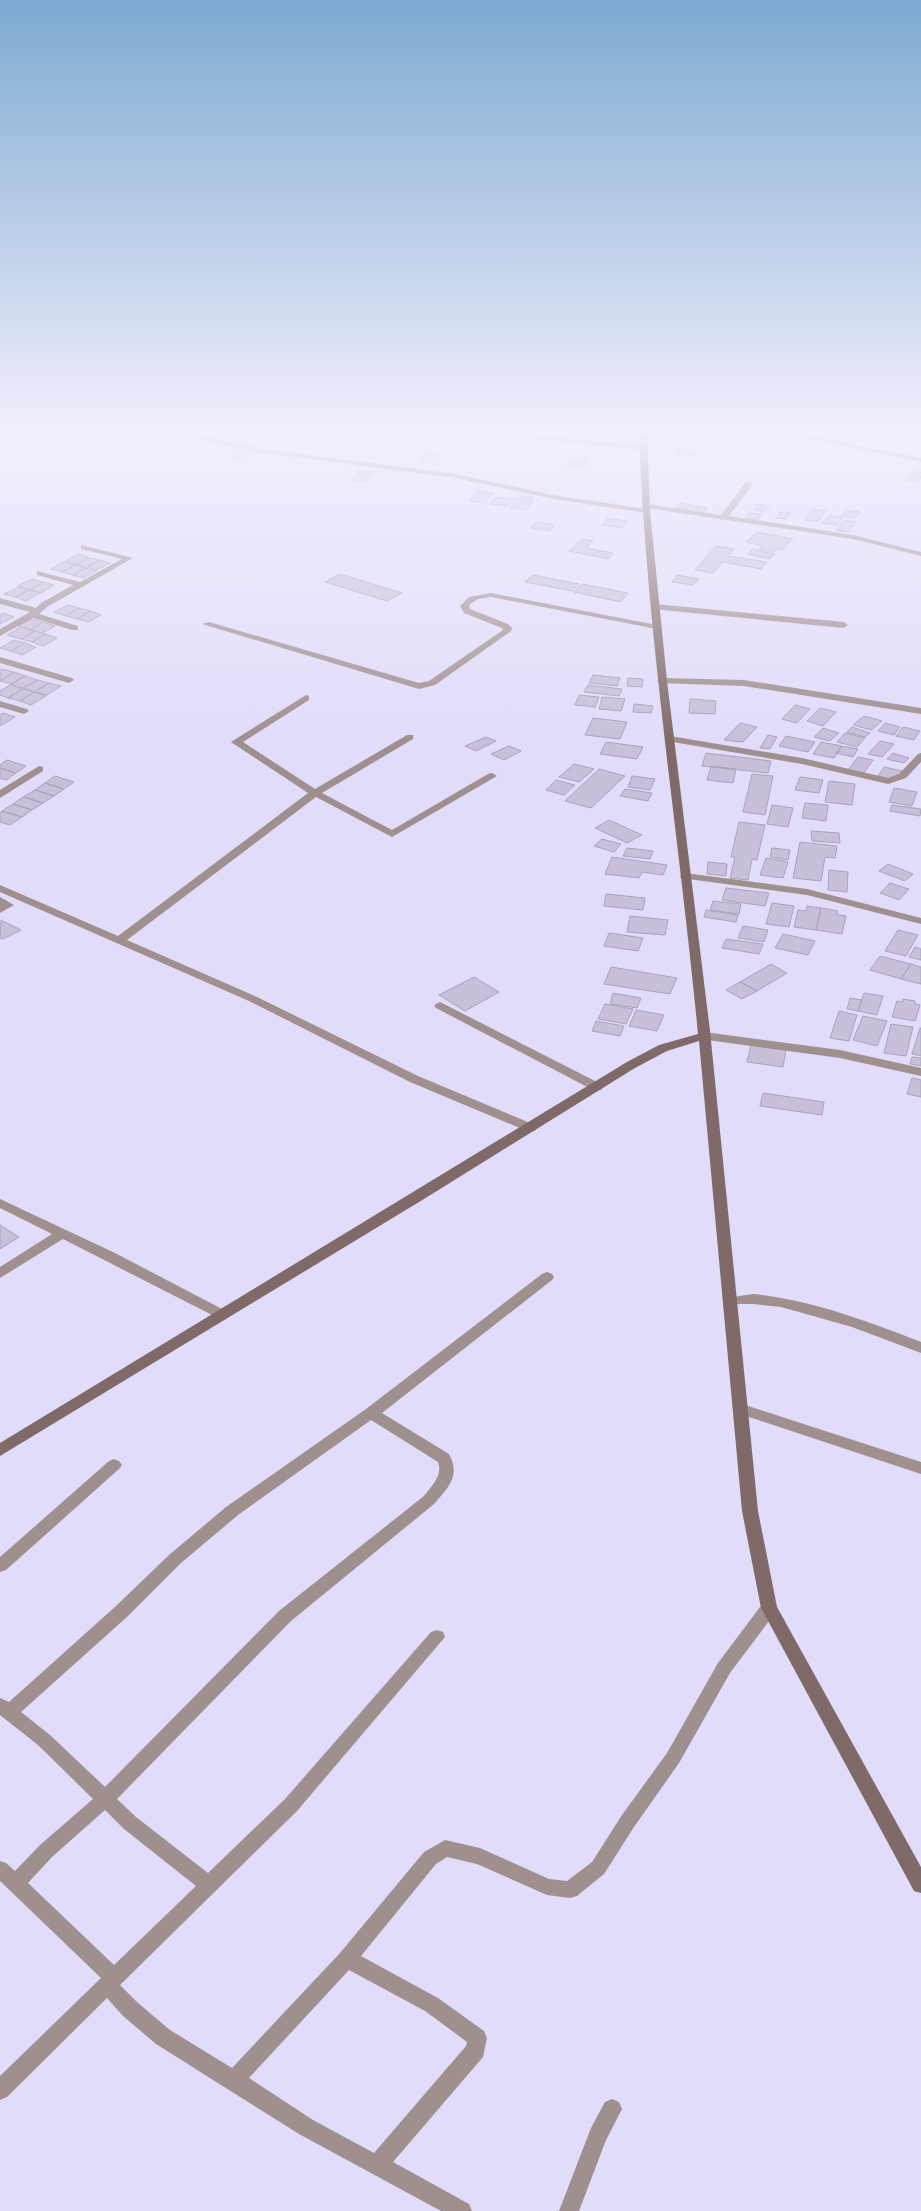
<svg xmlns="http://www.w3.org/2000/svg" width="921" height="2211" viewBox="0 0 921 2211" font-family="Montserrat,sans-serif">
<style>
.building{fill:#c9bfdb;stroke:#aba2bc}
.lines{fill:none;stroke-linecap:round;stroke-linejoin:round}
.lane{fill:#9f908e;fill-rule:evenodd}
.street{fill:#9f908e;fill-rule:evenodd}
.secondary{fill:#7f6a67;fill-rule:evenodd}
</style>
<rect width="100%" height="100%" fill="#e1dcfa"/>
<path class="building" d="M226,431H236L243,433L232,439L218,436Z
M118,435L132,437L117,446L103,443Z
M687,435L698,436L695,441L684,440Z
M678,449L696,451L693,456L675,454Z
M235,451L249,453L241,459L227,457Z
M427,453L443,455L436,462L420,461Z
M572,458L588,460L582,467L566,465Z
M358,471L375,472L367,482L351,481Z
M915,471L921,472V478L917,482L906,480Z
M478,491L494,493L485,503L469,501Z
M523,496L532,497L530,500H534L526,510L510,508L517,498L521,499Z
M496,497L514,499L507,506L490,504Z
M680,503L707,508L703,513L676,508Z
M757,504L769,506L765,512L754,510Z
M813,509L826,511L818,522L805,520Z
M847,510L860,512L855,518L842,516Z
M780,512L791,513L786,519L776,518Z
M749,513L762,514L757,521L745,519Z
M829,515L843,518L836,525L822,523Z
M607,518L627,521L622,528L602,525Z
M844,520L856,522L848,532L836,530Z
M536,522L554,525L549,531L530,528Z
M757,532L793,539L782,550L777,549L773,552L759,549L762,546L746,542Z
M582,539L593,541L586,548L613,553L608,559L569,551Z
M716,546L734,549L728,556L767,562L761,569L723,562L713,573L695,570Z
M752,549L775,554L770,559L748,554Z
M78,554L89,558L76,565L65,561Z
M89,558L100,560L87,567L76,565Z
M100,560L110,563L97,570L87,567Z
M64,562L76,565L62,572L51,569Z
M76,565L86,568L73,575L62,572Z
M86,568L97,571L83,578L73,575Z
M340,574L402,593L387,601L325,582Z
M533,575L579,584L572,591L525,582Z
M677,575L699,579L693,585L672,582Z
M32,579L43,582L30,590L18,586Z
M43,582L54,585L41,593L30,590Z
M582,584L628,593L621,602L574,592Z
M18,587L29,590L15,597L4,594Z
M29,590L40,593L26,601L15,597Z
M68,605L79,608L66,616L54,612Z
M79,608L90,611L77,619L66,616Z
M90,611L101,615L88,622L77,619Z
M3,613L14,617L0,624V615Z
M31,619L43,622L30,630L18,626Z
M43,622L55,626L42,633L30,630Z
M21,627L35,631L21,639L7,635Z
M35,631L46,634L32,642L21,639Z
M46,634L57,638L43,646L32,642Z
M14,640L25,643L11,651L0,648Z
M25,643L36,647L22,655L11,651Z
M2,669L14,672L0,681V670Z
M14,672L25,676L11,684L0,681Z
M593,675L620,678L617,686L589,683Z
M25,676L38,680L23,688L11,684Z
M628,678L643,679L642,687L627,686Z
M38,680L49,683L35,692L23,688Z
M49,683L61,686L47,695L35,692Z
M10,685L23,689L8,698L0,695V691Z
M588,685L622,689L619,696L584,692Z
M23,689L34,692L20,701L8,698Z
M34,692L46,696L31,705L20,701Z
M579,695L599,697L595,707L575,705Z
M602,697L625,699L621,711L599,709Z
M690,699L716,701L715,714L689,713Z
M634,704L653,706L651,713L633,712Z
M795,705L810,709L797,723L782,719Z
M820,708L836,712L823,726L807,721Z
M3,713L15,717L0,726V715Z
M864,716L882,721L871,730L853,725Z
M593,718L627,722L620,739L585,735Z
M740,723L757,727L743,742L724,740Z
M885,723L900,727L894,735L878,731Z
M852,727L870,733L865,737L847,732Z
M903,727L920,731L914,740L896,736Z
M823,728L839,733L830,741L814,737Z
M845,733L865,738L857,747L837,742Z
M768,735L777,737L770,749L760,748Z
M786,736L815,742L808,752L779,746Z
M486,737L496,741L476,751L465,746Z
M880,741L894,744L882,757L868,754Z
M606,742L643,747L637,759L600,754Z
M821,742L842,746L834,758L813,754Z
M509,746L521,751L504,760L491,754Z
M842,746L858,749L853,757L836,753Z
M706,753L771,761L768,773L702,766Z
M893,753L909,758L904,763L887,759Z
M858,757L873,760L863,774L848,770Z
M7,760L26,766L16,773L0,768V765Z
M574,764L594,769L579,782L559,777Z
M711,766L736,769L733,783L707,780Z
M884,767L902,771L896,780L878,776Z
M0,768L16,773L6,780L0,778Z
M599,769L625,776L591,808L565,801Z
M752,774L773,776L765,815L743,812Z
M55,776L74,782L64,789L45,783Z
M632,776L655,779L650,790L628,787Z
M800,777L823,780L819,793L795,790Z
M556,780L575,785L564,795L546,790Z
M829,781L855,784L852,805L825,802Z
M45,783L64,789L54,796L35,790Z
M894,788L917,792L912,806L889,802Z
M625,789L652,793L648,801L620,796Z
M35,790L54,796L43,803L23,797Z
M23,797L43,803L32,810L13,804Z
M805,803L828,805L826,821L802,818Z
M13,804L32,810L22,817L2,811Z
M772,805L793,808L788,827L767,824Z
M892,805L921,809L920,816L890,811Z
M2,811L22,817L10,825L0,822V813Z
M609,820L642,835L627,843L595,828Z
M739,822L765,825L757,860L752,859L748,880L730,878L735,857H731Z
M811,831L839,833L840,843L812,841Z
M602,839L621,844L614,852L594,846Z
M800,842L837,846L835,858L825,857L821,881L793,878Z
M627,848L653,851L650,859L623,856Z
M772,848L790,850L788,860L770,857Z
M612,857L667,865L663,875L642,872L639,878L605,874Z
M766,858L788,862L783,878L760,875Z
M708,862L727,864L726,876L707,874Z
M888,864L913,874L905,881L879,871Z
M829,870L848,872L847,892L828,890Z
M890,883L909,889L899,900L880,893Z
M726,888L769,893L765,906L722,900Z
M606,894L645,898L643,910L604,906Z
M713,901L741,904L739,914L710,910Z
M772,903L794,906L789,927L766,924Z
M807,906L821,908L816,930L794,927L798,910L806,911Z
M821,908L838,911L837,915L846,916L842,934L816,930Z
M706,910L738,915L736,922L704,917Z
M630,916L668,920L665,935L627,932Z
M1,920L21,930L3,939L0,938Z
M743,926L768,930L764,942L738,938Z
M898,930L918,935L906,956L885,951Z
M609,933L643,938L638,951L604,946Z
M783,934L815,941L808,955L775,948Z
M726,939L763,944L759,954L722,948Z
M915,947L921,949V960L909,957Z
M880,956L911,964L901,979L870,970Z
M771,964L787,973L757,991L740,982Z
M911,964L921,967V984L901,979Z
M611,967L677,978L670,994L604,984Z
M474,977L499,992L465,1011L439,995Z
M740,982L757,991L742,999L726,990Z
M613,993L641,998L637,1008L610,1004Z
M864,993L883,996L877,1015L858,1011Z
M850,998L862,1000L858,1011L847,1009Z
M903,999L915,1001V1004L920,1005L915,1021L892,1017L897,1001L902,1002Z
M605,1004L633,1009L626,1024L598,1019Z
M636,1010L664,1015L657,1031L629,1026Z
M839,1011L857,1015L849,1041L830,1038Z
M863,1016L887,1021L877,1046L853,1040Z
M596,1021L624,1026L620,1036L592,1031Z
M891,1024L913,1027L906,1056L884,1053Z
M920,1028H921V1056L912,1054Z
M751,1045L786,1050L783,1067L747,1062Z
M912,1057L921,1058V1066L910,1064Z
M912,1078L921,1080V1097L907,1094Z
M763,1093L824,1102L822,1115L760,1106Z
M0,1225L19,1237L0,1249Z"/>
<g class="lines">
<path class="lane" d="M491,593L657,625L661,627L657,629L491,597L478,599L469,605L470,609L508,624L512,628L511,631L435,685L419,689L202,624L209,622L419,683L429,681L503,630L502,628L464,613L460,606L469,597Z"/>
<path class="street" d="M60,431L93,435L104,431H113C99,443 75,441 60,431Z
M177,431H190L227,442L263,449L456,474L553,495L646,509L650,511L646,513L553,499L456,478L263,453L223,446Z
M475,431H502L643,446L647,448L643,450L479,433Z
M770,431H786L921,458V462Z
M746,482L753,484L729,516L853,535L921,552V556L853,539L646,508L642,506L646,504L721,515Z
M81,545L133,558L47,607L39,614L78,626V630H72L33,618L0,636V629L30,612L0,604V598L36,608L41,603L73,585L37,575V571L80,582L122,559L81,549Z
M655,604L844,622L848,625L844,628L652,609V605Z
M0,657L72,678L74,680L69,683L0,663Z
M662,678L744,680L921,708V714L744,686L659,683L657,681Z
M306,695L309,696V700L243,742L315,789L407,735H413V739L322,793L392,830L488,774L492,773L497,776L392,837L316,797L127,940L257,997L418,1076L535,1125L537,1128L535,1131H527L410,1082L249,1001L0,892V885L118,936L308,793L231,742Z
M0,701L27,709L29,711L24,714L0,707Z
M670,736L802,758L888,778L899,774L918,754L921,753V762L906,778L888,784L802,764L667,741V737Z
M39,766L43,767V771L0,798V790Z
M685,873L807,889L921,918V924L807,895L681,878L680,876Z
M0,897L14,905L0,913Z
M440,1002L601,1084L603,1087L601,1090H593L436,1008L434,1006L436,1004Z
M704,1032L840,1050L921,1068V1076L840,1058L700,1039L698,1036L700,1033Z
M0,1199L115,1253L226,1311L228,1314L226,1317H216L63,1239L0,1278V1267L52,1234L0,1208Z
M547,1272L552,1274L554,1277L552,1280L382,1413L449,1454C461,1476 448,1488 434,1504L291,1621L117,1799L136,1817L208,1873L285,1799L431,1632L437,1630L443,1632L445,1637L297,1811L120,1985L137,2002L170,2030L232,2068L340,1953L424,1852L445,1840L480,1848L549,1879L567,1881L592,1862L622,1815L667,1753L718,1663L763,1603L769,1601L775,1603L777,1608L775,1613L730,1673L679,1763L634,1827L604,1874L577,1896L570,1898L547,1895L477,1864L447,1857L436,1864L361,1956L438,1998L484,2031L487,2038L483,2057L393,2162L469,2204L472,2211H441L299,2134L156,2044L123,2016L107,1998L7,2097L0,2100V2076L101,1978L0,1881V1861L6,1863L15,1871L40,1845L93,1799L38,1745L0,1715V1698L9,1702L116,1606L169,1555L226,1507L366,1409L542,1274ZM371,1420L438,1462C443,1476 432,1485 424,1496L279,1611L105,1787L50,1735L21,1712L128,1616L181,1563L238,1515ZM105,1810L124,1829L196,1886L114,1965L28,1883L52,1857ZM349,1970L425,2011L467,2042L466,2046L374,2153L313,2120L249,2078Z
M753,1294C811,1300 867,1321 921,1342V1353L852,1327L781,1307L753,1304H726L724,1301L726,1298Z
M742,1404L921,1462V1474L737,1413L735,1409L737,1405Z
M114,1459L119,1461L122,1465L119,1469L6,1570L0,1572V1557L109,1461Z
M612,2099L619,2102L622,2109L606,2140L579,2211H559L591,2128L605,2102Z"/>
<path class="secondary" d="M639,431H647L650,511L667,681L710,1031L758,1511L777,1607L921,1867V1893L914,1891L761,1608L742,1511L699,1041L667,1051L635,1068L424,1199L0,1456V1443L627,1062L659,1045L698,1034C679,833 646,633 639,431Z"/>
</g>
<linearGradient id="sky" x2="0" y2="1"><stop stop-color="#7daad0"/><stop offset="0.58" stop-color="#f2effd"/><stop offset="1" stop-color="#f2effd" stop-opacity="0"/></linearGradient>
<rect width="921" height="741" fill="url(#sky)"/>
</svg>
